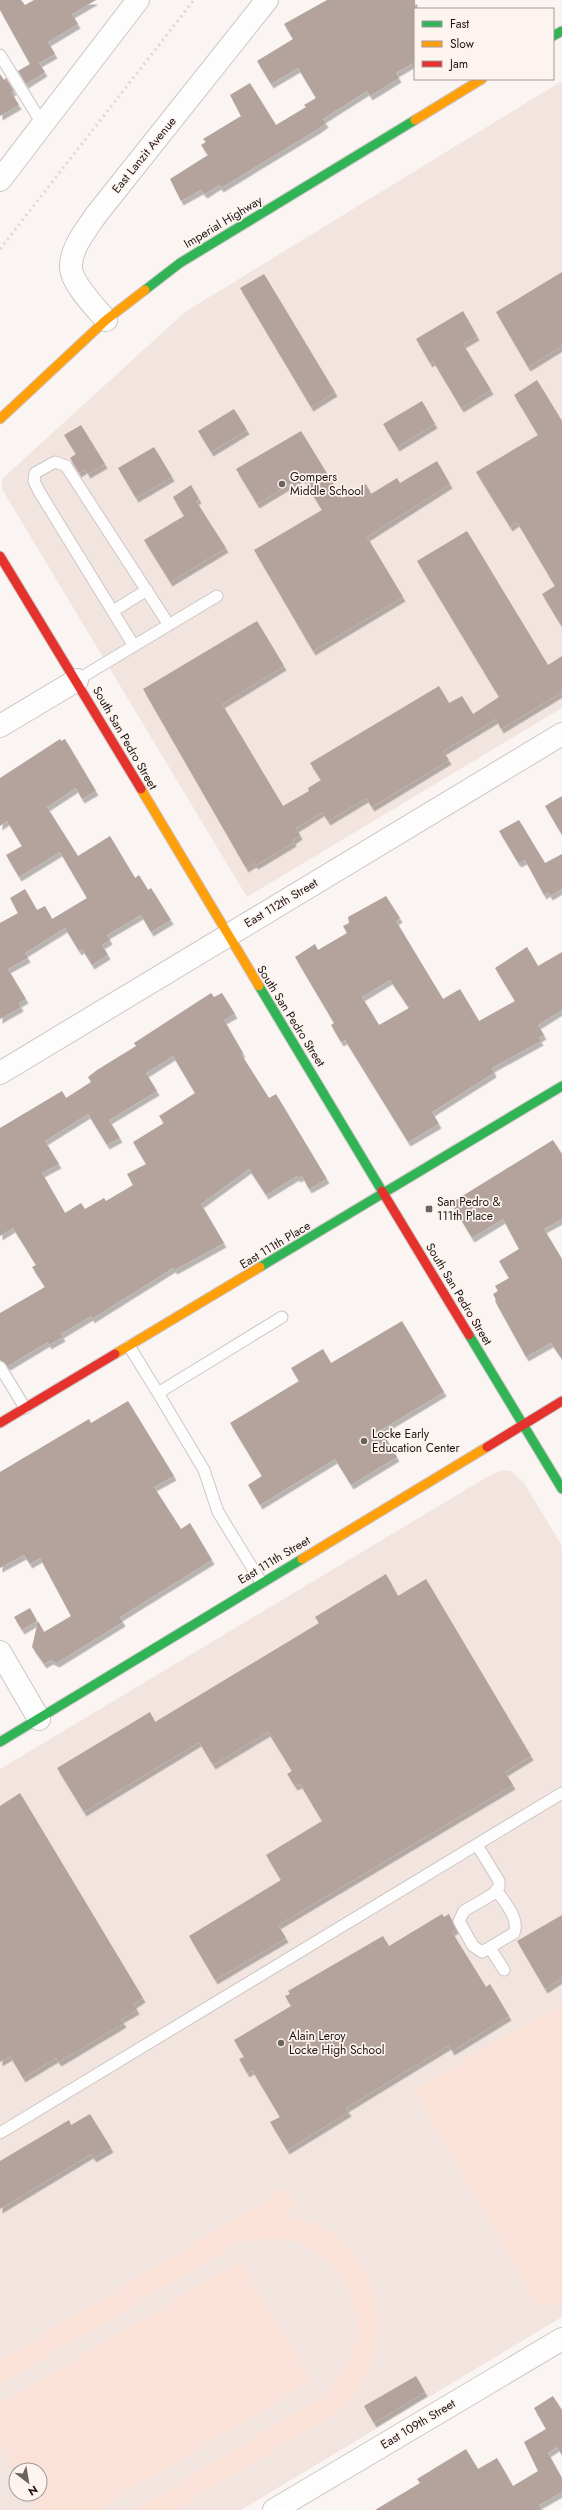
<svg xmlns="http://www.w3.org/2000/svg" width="562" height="2510" viewBox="0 0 562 2510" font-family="Jost,sans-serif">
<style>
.built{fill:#f2e5e0;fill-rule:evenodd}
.green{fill:#fae2d9}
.building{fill:#b4a39c;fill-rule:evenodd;filter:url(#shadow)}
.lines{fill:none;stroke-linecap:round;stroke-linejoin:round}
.lane-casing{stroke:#cdc6c3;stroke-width:13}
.street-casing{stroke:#cdc6c3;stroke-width:24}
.fast-casing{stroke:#cdc6c3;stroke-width:11}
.slow-casing{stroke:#cdc6c3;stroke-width:11}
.jam-casing{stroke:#cdc6c3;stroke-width:11}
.lane{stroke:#fefdfd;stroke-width:11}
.street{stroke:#fefdfd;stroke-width:22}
.fast{stroke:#30b455;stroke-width:9}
.slow{stroke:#ff9f0a;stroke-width:9}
.jam{stroke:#e5322d;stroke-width:9}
.rail{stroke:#dad8d8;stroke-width:3;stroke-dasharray:2 4;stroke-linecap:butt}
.poi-dot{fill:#6a6360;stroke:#fdf3ef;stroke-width:1.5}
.labels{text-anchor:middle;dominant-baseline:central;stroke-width:3.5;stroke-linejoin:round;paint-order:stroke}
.street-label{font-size:12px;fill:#1d1512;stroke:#fdf3ef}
.poi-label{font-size:12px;fill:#1d1512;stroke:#fdf3ef;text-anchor:start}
</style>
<defs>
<filter id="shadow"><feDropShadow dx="2.5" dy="4.5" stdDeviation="0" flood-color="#0004"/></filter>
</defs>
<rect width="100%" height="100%" fill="#faf4f2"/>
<path class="built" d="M562,81V708L247,897L2,489V479L185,312Z
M502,1470L511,1471L524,1483L562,1546V2317L241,2510H0V1769L487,1477ZM16,2470H40V2494H16Z"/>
<path class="green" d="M562,2003V2300L552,2306L535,2302L497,2233L413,2090Z
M286,2188L297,2206L279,2217C285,2218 291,2218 297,2219C371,2234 400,2329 359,2388C351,2400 340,2409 329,2418L176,2510H134L318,2399C365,2366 370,2294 323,2258C315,2251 305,2244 294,2241C275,2236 256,2239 237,2244L0,2385V2360Z
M240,2261L312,2381L97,2510H37L28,2494H40V2470H16V2474L0,2448V2404Z"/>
<path class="building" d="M0,0H21L25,5L34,0H96L72,14L78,24L48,42L55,54L39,63L45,72L26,84L18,71L30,64L0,10Z
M327,0H415V62L396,73L399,78L370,96L367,91L323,119L326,123L318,129L221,188L219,185L205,194L201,190L181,201L170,179L208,155L201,145L206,142L203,139L241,116L230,95L250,83L276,125L306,107L304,105L316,98L298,68L271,84L257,61L293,39L284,24Z
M0,74L4,80L6,78L14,91L11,92L19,105L0,116Z
M562,272V346L528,367L496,312Z
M264,274L335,392L311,407L240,288Z
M463,311L477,336L463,344L491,390L461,408L433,361L430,363L416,339Z
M537,380L562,421V627L542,594L555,586L517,522L510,527L476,472L538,435L514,395Z
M422,401L435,424L397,447L383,424Z
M234,409L247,430L211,452L198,431Z
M81,425L105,464L88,474L85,469L79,473L70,458L76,454L64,435Z
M301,431L342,498L366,484L371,494L397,478L400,483L437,461L450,484L367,537L403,597L313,651L254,550L322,510L302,477L257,504L236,469Z
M154,447L172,477L136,498L118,468Z
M191,485L199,499L196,501L226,548L170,582L144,540L184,516L173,497Z
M467,531L548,665L562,656V692L501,729L496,719L443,751L449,760L372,807L366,798L328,821L322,812L296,828L300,835L293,840L294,842L256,865L254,863L246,868L143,689L257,621L284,666L222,704L283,806L309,791L308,788L321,780L310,763L439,686L449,703L462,696L473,714L499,697L417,561Z
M60,739L61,741L65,739L96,791L82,799L76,788L47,807L78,856L110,836L135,878L139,875L148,890L151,888L171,920L151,932L141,915L107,935L110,940L102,945L108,955L92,965L82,949L79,951L65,928L25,953L28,958L8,969L26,999L19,1003L21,1007L0,1019V923L18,913L10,898L25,889L37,910L45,906L52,919L87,898L60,852L19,877L6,855L22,846L7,821L0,826V778Z
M562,796V835L545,806Z
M519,820L545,863L562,854V889L550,896L548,892L544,895L525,860L519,863L517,861L499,831Z
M386,896L400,918L396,921L443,999L460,989L479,1021L515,1001L495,968L527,947L538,966L562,952V1010L538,1025L544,1035L539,1038L541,1041L492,1068L494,1073L432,1112L439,1124L408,1142L345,1040L341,1042L331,1025L334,1023L295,957L315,944L318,950L347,933L343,926L349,923L348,917ZM390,980L409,1008L379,1025L362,997Z
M211,993L214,997L222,993L235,1014L224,1020L243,1053L241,1054L269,1098L276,1094L327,1179L309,1189L302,1176L298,1178L297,1176L266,1195L249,1169L201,1204L224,1243L175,1270L173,1268L98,1315L92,1319L91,1316L61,1334L63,1337L49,1345L48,1342L8,1366L0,1360V1313L45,1287L32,1267L36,1265L13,1228L0,1236V1128L62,1091L66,1098L91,1082L88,1077L97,1070L136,1046L134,1043ZM173,1056L195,1093L159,1116L164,1123L133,1142L146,1164L127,1174L133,1185L106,1201L104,1198L85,1209L81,1203L65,1213L42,1173L59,1164L45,1141L88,1114L107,1145L120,1138L109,1120L157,1091L146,1073Z
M553,1140L562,1154V1219L544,1229L562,1259V1359L551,1343L526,1357L495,1301L496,1300L493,1294L498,1291L495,1286L509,1278L499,1261L519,1249L503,1219L472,1238L451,1203Z
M402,1321L444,1392L381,1430L397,1457L351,1485L335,1459L260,1505L248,1485L262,1476L230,1423L299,1381L291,1368L323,1349L331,1363Z
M128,1401L174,1476L154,1487L181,1529L190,1523L212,1560L120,1617L123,1622L57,1663L51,1660L44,1664L32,1647L38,1621L44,1632L71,1616L40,1558L30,1564L24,1555L0,1568V1472L89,1419L91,1423Z
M386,1574L398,1596L426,1579L531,1756L505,1772L513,1785L278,1925L286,1938L215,1980L189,1936L281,1880L266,1855L322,1821L300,1784L295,1786L287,1774L292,1771L268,1732L213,1765L199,1742L84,1812L57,1768L150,1712L155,1722L319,1623L315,1617Z
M30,1608L37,1621L22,1630L14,1617Z
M20,1793L143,1998L134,2004L137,2010L121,2019L124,2023L59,2062L56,2058L23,2078L10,2056L0,2062V1806Z
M442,1914L444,1917L449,1914L456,1929L452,1932L486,1987L490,1984L509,2016L452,2051L449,2045L346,2108L349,2112L287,2150L270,2122L280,2117L252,2070L247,2073L239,2059L244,2057L234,2040L291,2006L285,1996L290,1994L288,1991L383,1936L389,1946Z
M562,1915V1978L545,1989L517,1941Z
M90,2114L111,2148L94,2158L91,2154L0,2209V2161L69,2120L71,2125Z
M416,2376L425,2392L374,2423L364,2406Z
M553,2396L562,2410V2455L557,2447L548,2453L562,2478V2492L539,2505L542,2510H375L420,2483L417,2479L466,2449L478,2469L497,2458L513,2486L538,2471L524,2442L546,2429L534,2408Z"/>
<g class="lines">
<defs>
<path id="lane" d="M0,55L43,125
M113,611L147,590
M134,646L40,493L34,481L35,473L55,462L66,466L169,625
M77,680L217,596
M129,1346L158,1393
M0,1367L25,1408
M261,1582L218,1512L204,1470L158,1393L282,1317
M477,1845L499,1881V1887L493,1894L464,1911L459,1921L473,1946L482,1952L514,1933C520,1919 504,1901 496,1890
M490,1948L504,1970
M0,2133L562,1793"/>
<path id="street" d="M0,180L138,0
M106,320C96,308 72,284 71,268C70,249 86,230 96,215L267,0
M0,726L77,680
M0,1073L562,734
M0,1652L39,1719
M274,2510L562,2339"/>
<path id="fast" d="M553,36L562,31
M145,290L180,263L415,120
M259,986L382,1191
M260,1267L562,1086
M469,1335L562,1489
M0,1742L302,1559"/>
<path id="slow" d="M415,120L482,79
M0,419L106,320L145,290
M141,789L259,986
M115,1354L260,1267
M302,1559L487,1447"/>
<path id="jam" d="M0,556L141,789
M382,1191L469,1335
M0,1423L115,1354
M487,1447L562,1401"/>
</defs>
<use href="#lane" class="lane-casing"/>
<use href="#street" class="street-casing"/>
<use href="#fast" class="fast-casing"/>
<use href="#slow" class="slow-casing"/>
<use href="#jam" class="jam-casing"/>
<use href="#lane" class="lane"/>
<use href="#street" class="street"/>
<use href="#fast" class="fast"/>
<use href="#slow" class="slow"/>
<use href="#jam" class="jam"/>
<path class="rail" d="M0,249L194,0"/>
</g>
<g class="poi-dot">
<circle cx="282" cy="484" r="4"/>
<rect x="425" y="1205" width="8" height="8" rx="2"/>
<circle cx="364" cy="1441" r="4"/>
<circle cx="281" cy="2043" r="4"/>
</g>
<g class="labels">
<g class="street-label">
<text transform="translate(144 155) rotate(-51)">East Lanzit Avenue</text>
<text transform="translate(223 222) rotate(-31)">Imperial Highway</text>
<text transform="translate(125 738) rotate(60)">South San Pedro Street</text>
<text transform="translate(281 903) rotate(-31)">East 112th Street</text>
<text transform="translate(291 1016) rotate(58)">South San Pedro Street</text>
<text transform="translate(275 1245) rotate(-31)">East 111th Place</text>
<text transform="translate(459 1294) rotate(59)">South San Pedro Street</text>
<text transform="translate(274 1560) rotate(-31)">East 111th Street</text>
<text transform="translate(418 2424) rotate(-31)">East 109th Street</text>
</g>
<g class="poi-label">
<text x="290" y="477">Gompers<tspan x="290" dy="14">Middle School</tspan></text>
<text x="437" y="1202">San Pedro &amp;<tspan x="437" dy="14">111th Place</tspan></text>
<text x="372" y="1434">Locke Early<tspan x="372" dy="14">Education Center</tspan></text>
<text x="289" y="2036">Alain Leroy<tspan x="289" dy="14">Locke High School</tspan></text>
</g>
</g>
<rect x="414" y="8" width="140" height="72" fill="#fdf3ef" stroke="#a39a97"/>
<rect x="422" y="21" width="20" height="6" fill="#30b455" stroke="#a39a97"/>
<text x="450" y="28" font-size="12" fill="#1d1512">Fast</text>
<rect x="422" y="41" width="20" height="6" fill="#ff9f0a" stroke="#a39a97"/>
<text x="450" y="48" font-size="12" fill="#1d1512">Slow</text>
<rect x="422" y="61" width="20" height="6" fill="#e5322d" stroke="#a39a97"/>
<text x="450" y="68" font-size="12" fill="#1d1512">Jam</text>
<g transform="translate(28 2482) rotate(149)"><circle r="19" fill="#fdf3ef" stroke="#a39a97"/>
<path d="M0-3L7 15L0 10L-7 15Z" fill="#6a6360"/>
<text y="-6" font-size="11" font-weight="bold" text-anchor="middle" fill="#1d1512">N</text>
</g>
</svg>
